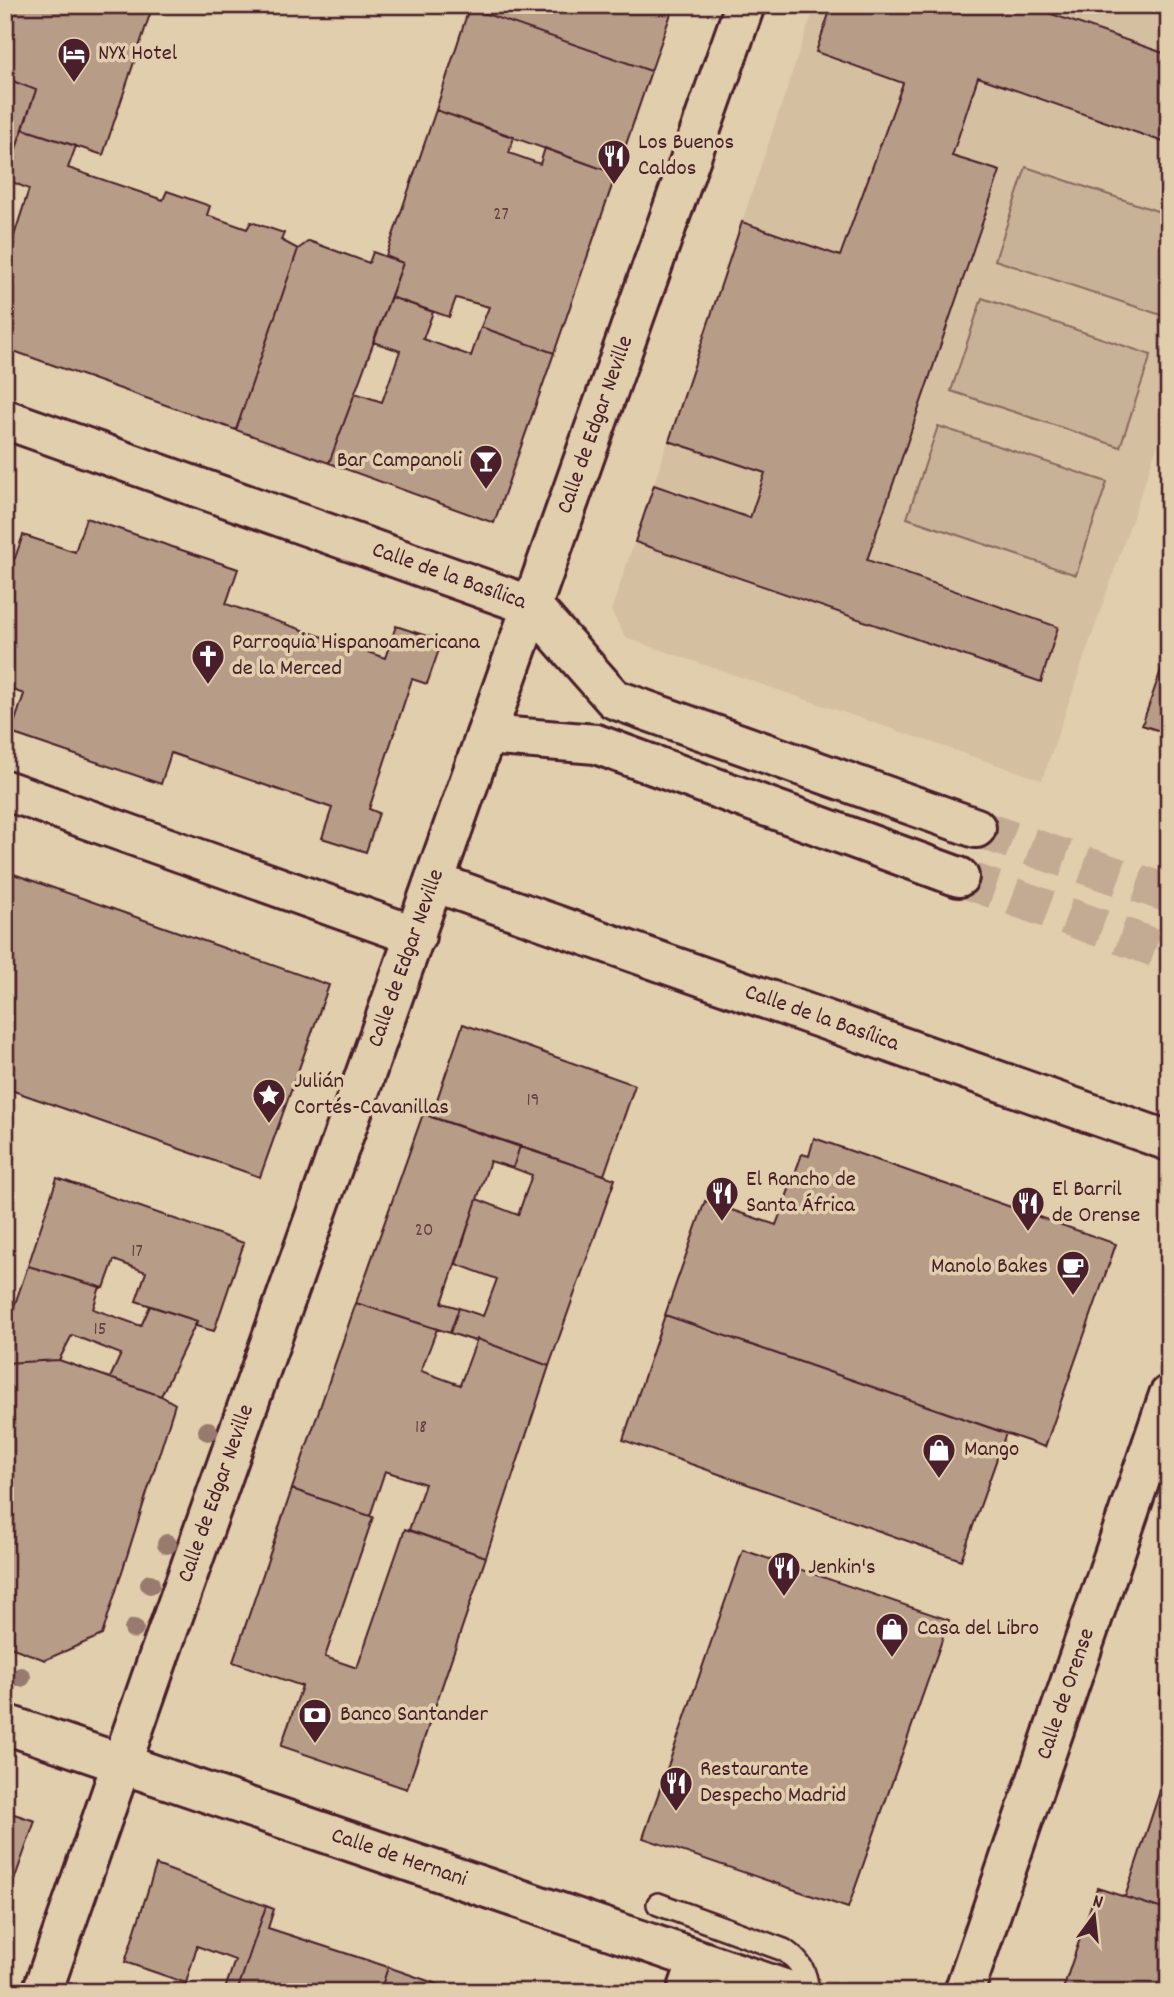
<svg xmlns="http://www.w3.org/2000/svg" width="1174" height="1997" viewBox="0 0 1174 1997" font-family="Dekko,sans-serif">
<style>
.built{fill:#d4bfa1}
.green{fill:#c8b297;stroke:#896861;stroke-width:2}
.building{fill:#b79d88;stroke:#4a1f2b;stroke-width:2}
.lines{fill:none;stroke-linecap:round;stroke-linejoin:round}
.street-tunnel{stroke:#c2ab92;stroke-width:38;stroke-dasharray:38 19;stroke-linecap:butt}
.lane-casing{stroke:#4a1f2b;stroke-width:26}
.street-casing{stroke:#4a1f2b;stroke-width:44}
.secondary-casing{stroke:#4a1f2b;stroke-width:44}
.lane{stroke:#e0ceac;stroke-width:21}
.street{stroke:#e0ceac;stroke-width:38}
.secondary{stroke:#e0ceac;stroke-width:38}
.tree{fill:#987a6e}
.labels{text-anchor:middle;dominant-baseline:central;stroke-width:7;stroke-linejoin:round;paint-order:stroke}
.number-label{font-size:19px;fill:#653e42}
.poi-label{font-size:23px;fill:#4a1f2b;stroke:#e0ceac;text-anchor:start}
.street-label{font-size:23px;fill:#4a1f2b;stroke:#e0ceac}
</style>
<rect width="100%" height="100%" fill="#e0ceac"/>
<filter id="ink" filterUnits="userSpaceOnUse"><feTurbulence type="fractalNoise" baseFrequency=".0143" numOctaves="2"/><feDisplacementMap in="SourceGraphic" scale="14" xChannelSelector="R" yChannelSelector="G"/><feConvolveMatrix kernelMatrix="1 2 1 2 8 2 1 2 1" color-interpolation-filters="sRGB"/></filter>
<g filter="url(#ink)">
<path class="built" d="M815,5H1146L1169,13V412L1042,780L626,638L611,611Z"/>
<path class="green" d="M1026,167L1169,215V302L1164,316L995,260Z
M982,298L1151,355L1120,447L951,391Z
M938,426L1107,482L1076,575L907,518Z"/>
<path class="building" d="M5,5H153L103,155L23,129L36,90L5,78Z
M470,5H674L651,71L469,8Z
M832,5H1035L1034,8L1169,55V144L978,77L952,156L1000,171L867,560L1058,627L1041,682L635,542L654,485L750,518L765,473L669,441L742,222L840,256L903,83L816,52Z
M469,8L651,71L616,174L436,110Z
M5,78L36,90L5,179Z
M436,110L514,137L509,153L540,164L545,148L616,174L554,353L481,327L489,307L456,298L449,317L391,297L403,263L386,256Z
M23,129L76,146L68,168L163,200L167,191L210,206L207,215L247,229L251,222L284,233L281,240L298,249L236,430L5,348V264L29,189L5,179Z
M309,241L369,263L373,252L403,263L329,463L236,430L298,249Z
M391,297L433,312L423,339L471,356L481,327L554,353L494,523L329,463L355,393L382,402L400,351L373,342Z
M86,518L238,569L226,604L385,658L396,626L442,641L427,684L412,679L369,809L379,813L366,852L322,838L332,808L171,753L161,784L11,733L24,694L5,687V567L15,558L23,535L75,552Z
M1169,647V734L1142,725Z
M5,871L329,985L260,1177L5,1088Z
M463,1024L635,1085L604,1175L431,1117Z
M423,1114L520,1146L513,1168L490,1161L442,1303L459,1308L450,1333L356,1303Z
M814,1138L1116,1244L1045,1447L665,1315L705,1201L776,1225L802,1154L809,1156Z
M520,1146L615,1179L549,1366L477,1339L475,1341L450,1333L459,1308L483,1316L497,1279L456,1264L477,1199L518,1215L532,1175L513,1168Z
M57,1178L244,1243L214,1331L196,1326L197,1321L136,1301L146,1272L114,1260L104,1288L28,1266Z
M28,1266L100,1287L93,1309L141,1326L150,1306L197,1321L161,1396L110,1378L121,1354L72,1335L59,1360L5,1363V1333Z
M356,1303L437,1329L421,1371L460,1385L477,1339L549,1366L486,1557L409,1530L425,1484L385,1471L370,1516L292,1489Z
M665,1315L1006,1433L961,1560L623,1440Z
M59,1360L161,1396L175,1404L102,1635L45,1660L5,1645V1363Z
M292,1489L373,1517L325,1657L357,1668L405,1529L486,1557L407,1789L281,1746L302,1686L233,1662Z
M743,1550L949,1620L848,1908L643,1838Z
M1169,1668V1698L1159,1695Z
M1164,1779L1169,1780V1911L1125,1897Z
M5,1811L35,1821L5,1906Z
M156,1865L266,1906L237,1992H224L235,1960L197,1946L186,1983L125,1962Z
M1097,1888L1169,1911V1992H1062Z
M266,1906L274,1909L268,1928L388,1967L380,1992H237Z
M388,1967L460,1992H380Z"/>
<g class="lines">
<path class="street-tunnel" d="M976,828L1169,894
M959,877L1169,953"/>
<defs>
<path id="lane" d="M658,1904L784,1950C801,1962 806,1971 808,1992"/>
<g id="street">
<path id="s1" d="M5,419L532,606L614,699L976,828"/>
<path d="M486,735L596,744L959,877"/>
<path d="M5,790L416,936"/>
<path id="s2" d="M434,882L1169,1141"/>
<path id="s3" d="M5,1724L793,1992"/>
<path id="s4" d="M42,1992L160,1653L745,5"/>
<path d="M687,1992L698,1960"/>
</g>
<g id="secondary">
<path id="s5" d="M964,1992L1169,1395"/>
</g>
</defs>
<use href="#lane" class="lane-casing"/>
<use href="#street" class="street-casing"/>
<use href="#secondary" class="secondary-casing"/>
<use href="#lane" class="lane"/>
<use href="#street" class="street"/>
<use href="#secondary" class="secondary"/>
</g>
<g class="tree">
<circle cx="208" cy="1431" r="10"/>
<circle cx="167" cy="1544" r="10"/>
<circle cx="150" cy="1584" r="10"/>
<circle cx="134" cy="1629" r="10"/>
<circle cx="21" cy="1677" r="10"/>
</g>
</g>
<defs>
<symbol id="hotel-pin" viewBox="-11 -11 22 30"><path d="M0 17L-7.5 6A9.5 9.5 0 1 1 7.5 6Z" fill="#4a1f2b" stroke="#e0ceac"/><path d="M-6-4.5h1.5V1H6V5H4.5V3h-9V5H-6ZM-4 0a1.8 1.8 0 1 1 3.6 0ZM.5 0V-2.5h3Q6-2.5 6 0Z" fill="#fff"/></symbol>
<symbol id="restaurant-pin" viewBox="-11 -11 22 30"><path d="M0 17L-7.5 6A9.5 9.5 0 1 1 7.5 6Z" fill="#4a1f2b" stroke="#e0ceac"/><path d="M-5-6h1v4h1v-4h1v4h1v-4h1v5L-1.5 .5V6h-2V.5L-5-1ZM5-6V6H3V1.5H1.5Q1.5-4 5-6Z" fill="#fff"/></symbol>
<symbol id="bar-pin" viewBox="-11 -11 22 30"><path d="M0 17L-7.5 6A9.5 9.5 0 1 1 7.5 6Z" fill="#4a1f2b" stroke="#e0ceac"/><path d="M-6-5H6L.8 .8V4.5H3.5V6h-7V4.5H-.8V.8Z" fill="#fff"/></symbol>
<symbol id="church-pin" viewBox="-11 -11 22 30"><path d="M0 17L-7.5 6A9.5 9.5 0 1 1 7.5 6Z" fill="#4a1f2b" stroke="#e0ceac"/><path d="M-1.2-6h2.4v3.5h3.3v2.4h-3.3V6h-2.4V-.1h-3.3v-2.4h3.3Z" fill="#fff"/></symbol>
<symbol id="sight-pin" viewBox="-11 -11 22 30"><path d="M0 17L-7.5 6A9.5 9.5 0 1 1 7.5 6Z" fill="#4a1f2b" stroke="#e0ceac"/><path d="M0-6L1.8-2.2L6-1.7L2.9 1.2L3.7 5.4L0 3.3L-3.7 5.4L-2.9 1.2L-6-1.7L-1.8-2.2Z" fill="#fff"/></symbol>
<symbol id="cafe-pin" viewBox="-11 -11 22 30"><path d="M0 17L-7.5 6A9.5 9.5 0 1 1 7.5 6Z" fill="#4a1f2b" stroke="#e0ceac"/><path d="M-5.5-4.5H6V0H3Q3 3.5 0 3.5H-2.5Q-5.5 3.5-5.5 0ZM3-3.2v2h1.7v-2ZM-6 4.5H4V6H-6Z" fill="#fff"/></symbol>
<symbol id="shop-pin" viewBox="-11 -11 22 30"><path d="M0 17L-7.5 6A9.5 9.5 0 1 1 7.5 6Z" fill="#4a1f2b" stroke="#e0ceac"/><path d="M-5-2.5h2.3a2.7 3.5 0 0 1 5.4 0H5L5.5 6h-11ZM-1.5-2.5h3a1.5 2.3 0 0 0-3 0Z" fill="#fff"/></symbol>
<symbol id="bank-pin" viewBox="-11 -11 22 30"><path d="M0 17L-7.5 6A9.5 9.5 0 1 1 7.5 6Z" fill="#4a1f2b" stroke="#e0ceac"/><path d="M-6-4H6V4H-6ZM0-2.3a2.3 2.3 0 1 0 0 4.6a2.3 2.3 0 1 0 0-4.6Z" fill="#fff"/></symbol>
</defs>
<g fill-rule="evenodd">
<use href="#hotel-pin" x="55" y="35" width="38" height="52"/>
<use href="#restaurant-pin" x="595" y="137" width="38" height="52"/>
<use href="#bar-pin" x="467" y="442" width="38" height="52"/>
<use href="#church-pin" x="189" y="637" width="38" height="52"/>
<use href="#sight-pin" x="250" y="1076" width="38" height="52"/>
<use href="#restaurant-pin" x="703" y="1174" width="38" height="52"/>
<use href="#restaurant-pin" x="1009" y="1184" width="38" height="52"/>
<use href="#cafe-pin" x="1054" y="1248" width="38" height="52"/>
<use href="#shop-pin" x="920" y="1431" width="38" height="52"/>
<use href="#restaurant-pin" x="765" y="1549" width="38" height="52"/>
<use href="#shop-pin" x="873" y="1610" width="38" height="52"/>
<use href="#bank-pin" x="296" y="1696" width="38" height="52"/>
<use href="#restaurant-pin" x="657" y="1764" width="38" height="52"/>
</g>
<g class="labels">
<g class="number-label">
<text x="501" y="215">27</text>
<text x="533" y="1101">19</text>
<text x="424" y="1231">20</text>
<text x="137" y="1252">17</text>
<text x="100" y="1330">15</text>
<text x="421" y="1428">18</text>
</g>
<g class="poi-label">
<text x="98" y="54">NYX Hotel</text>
<text x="638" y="143">Los Buenos<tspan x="638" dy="26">Caldos</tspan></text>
<text x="462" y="461" text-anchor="end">Bar Campanoli</text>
<text x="232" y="643">Parroquia Hispanoamericana<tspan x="232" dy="26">de la Merced</tspan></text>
<text x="294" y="1082">Julián<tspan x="294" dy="26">Cortés-Cavanillas</tspan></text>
<text x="746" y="1180">El Rancho de<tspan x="746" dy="26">Santa África</tspan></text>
<text x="1052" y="1190">El Barril<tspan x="1052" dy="26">de Orense</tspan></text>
<text x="1048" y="1267" text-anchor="end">Manolo Bakes</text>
<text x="964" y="1450">Mango</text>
<text x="808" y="1568">Jenkin's</text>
<text x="917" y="1629">Casa del Libro</text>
<text x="340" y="1715">Banco Santander</text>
<text x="700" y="1770">Restaurante<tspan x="700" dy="26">Despecho Madrid</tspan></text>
</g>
<g class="street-label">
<text stroke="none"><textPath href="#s4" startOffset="1662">Calle de Edgar Neville</textPath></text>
<text stroke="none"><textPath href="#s1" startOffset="471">Calle de la Basílica</textPath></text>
<text stroke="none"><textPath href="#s4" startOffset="1096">Calle de Edgar Neville</textPath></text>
<text stroke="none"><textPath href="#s2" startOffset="411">Calle de la Basílica</textPath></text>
<text stroke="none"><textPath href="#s4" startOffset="528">Calle de Edgar Neville</textPath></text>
<text stroke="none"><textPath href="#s5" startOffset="315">Calle de Orense</textPath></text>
<text stroke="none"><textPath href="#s3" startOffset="416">Calle de Hernani</textPath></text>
</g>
</g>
<rect width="1174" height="1997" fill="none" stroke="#e0ceac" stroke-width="28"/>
<rect x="14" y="14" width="1146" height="1969" fill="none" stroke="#4a1f2b" stroke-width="2.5" filter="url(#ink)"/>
<g transform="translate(1094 1916) rotate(15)" stroke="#e0ceac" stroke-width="5" paint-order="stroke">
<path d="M0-5L12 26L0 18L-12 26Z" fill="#4a1f2b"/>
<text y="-10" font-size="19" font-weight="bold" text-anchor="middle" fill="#4a1f2b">N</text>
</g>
</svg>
